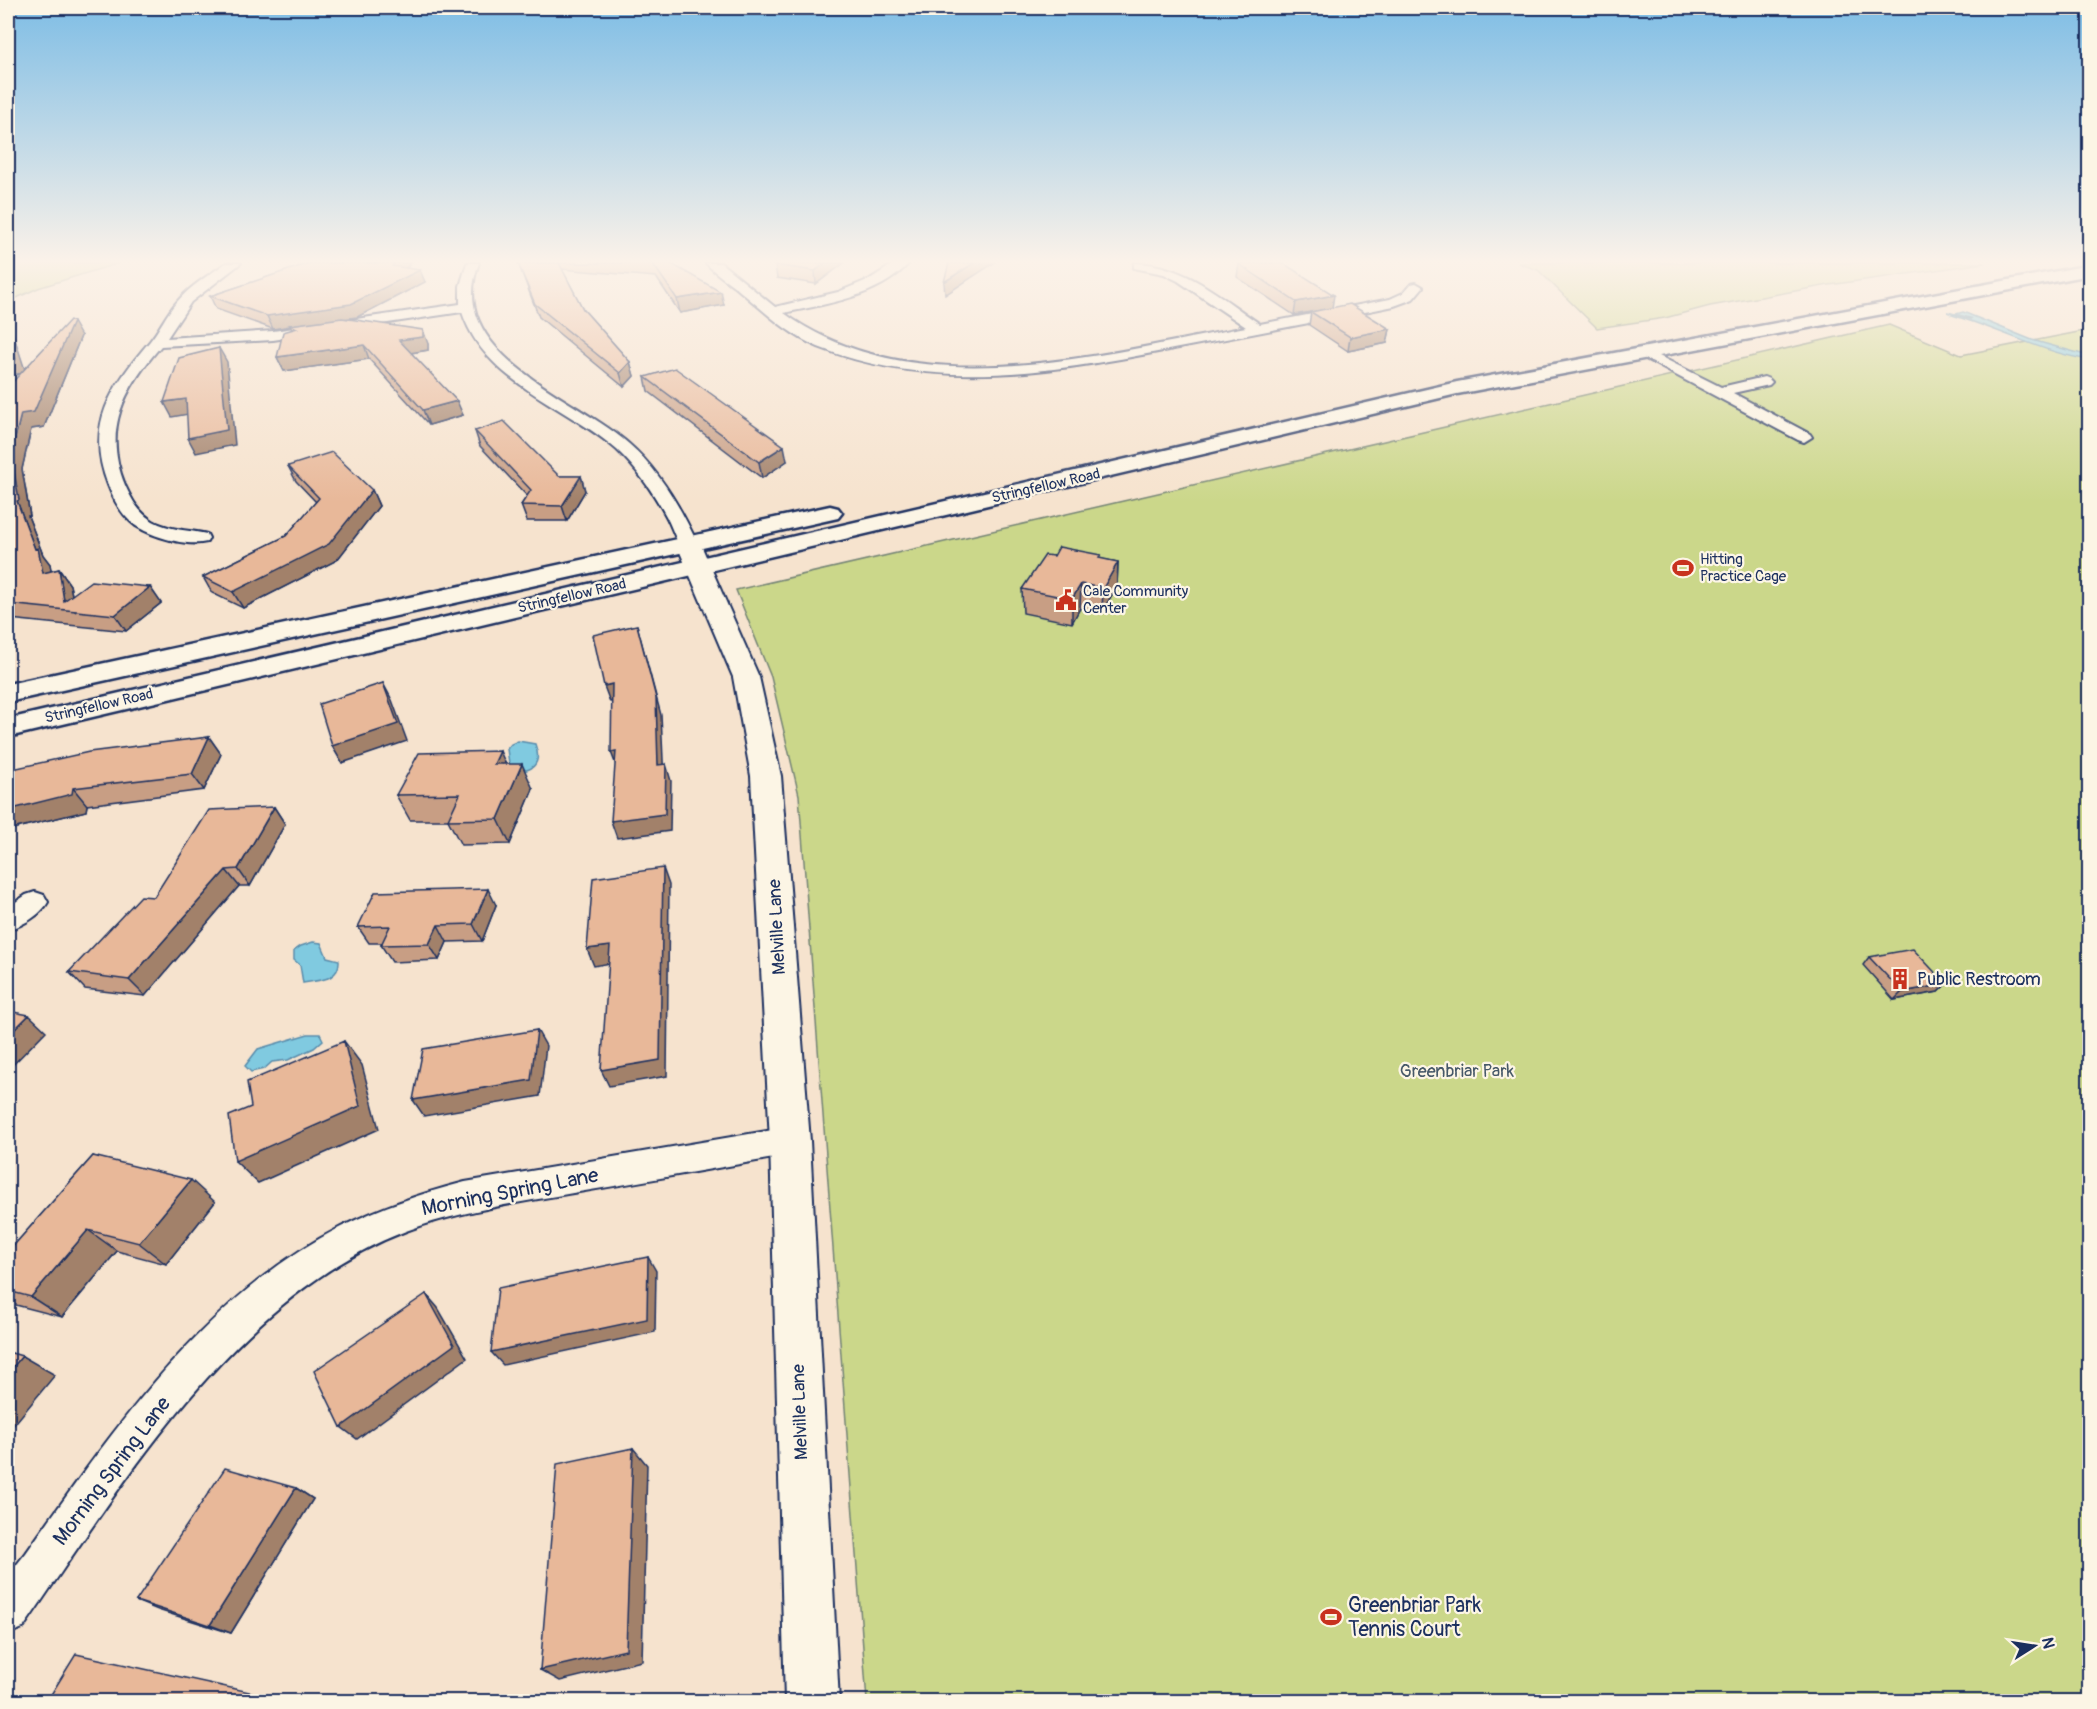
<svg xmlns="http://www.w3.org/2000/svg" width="2097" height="1709" viewBox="0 0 2097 1709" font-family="Pangolin,sans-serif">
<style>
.green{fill:#cbd78a;stroke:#738374;stroke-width:1.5}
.water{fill:#80cae0;stroke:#588cac;stroke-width:1.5}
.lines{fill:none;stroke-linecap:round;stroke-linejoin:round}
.stream{fill:#588cac;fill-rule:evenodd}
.minor-casing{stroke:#1b2f5e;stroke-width:4}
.tertiary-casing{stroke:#1b2f5e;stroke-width:4}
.secondary-casing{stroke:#1b2f5e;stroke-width:5}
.minor{fill:#fcf5e5;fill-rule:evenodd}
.tertiary{fill:#fcf5e5;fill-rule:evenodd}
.secondary{fill:#fcf5e5;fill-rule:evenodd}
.wall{fill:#c89e84;stroke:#1b2f5e;stroke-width:1.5}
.shaded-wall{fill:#a2816b;stroke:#1b2f5e;stroke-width:1.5}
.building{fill:#e8b899;stroke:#1b2f5e;stroke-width:1.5}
.labels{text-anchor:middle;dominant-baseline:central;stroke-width:4.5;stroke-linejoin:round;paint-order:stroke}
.far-street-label{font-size:15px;fill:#1b2f5e;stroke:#fcf5e5}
.far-poi-label{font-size:15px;fill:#1b2f5e;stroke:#fcf5e5;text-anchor:start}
.street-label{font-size:18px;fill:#1b2f5e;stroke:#fcf5e5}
.poi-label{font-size:18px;fill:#1b2f5e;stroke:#fcf5e5;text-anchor:start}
.park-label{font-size:18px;fill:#475969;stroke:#fcf5e5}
.near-street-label{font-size:21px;fill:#1b2f5e;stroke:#fcf5e5}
.near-poi-label{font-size:21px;fill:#1b2f5e;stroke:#fcf5e5;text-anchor:start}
</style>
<rect width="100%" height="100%" fill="#f6e3ce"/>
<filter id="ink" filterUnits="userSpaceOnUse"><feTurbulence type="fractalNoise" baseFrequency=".0167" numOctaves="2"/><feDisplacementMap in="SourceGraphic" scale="12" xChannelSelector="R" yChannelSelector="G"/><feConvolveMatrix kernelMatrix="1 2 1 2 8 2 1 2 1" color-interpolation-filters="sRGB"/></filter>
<g filter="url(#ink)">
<path class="green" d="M8,263H119L38,288L8,302Z
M1518,263H1985L1829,285L1710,306L1665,318L1597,328L1538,270Z
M1889,325L1961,355L2089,330V1701H867L799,795L771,677L736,590Z"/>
<path class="water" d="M1963,312L2032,340L2089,356V360C2041,352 1999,329 1952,315Z
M518,741L535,744C543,765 531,774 510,770L507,749L511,744Z
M313,942L321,943L327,957L339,960C340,981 319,980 303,983L300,965L294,960V951L301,946Z
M308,1034H320L323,1040L314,1048L288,1060L272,1062L264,1069L251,1072L245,1066L258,1049Z"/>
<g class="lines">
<path class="stream" d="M1947,311L1973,318L1970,320L1947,313Z"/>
<defs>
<path id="minor" d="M226,263H241L191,302L167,338L273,331L460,304V286L467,263H479C443,355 577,397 629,444C660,471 681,508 698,545L696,549H682C675,539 672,527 666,516C653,492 637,469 617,450C566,405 485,383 462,312L273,340L161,346C124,389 102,429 125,485C132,500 138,512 153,521C169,530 189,530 207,534L209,538L207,542C187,547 153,537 136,526C122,516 114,501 108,485C84,425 112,386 150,341C160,329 166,314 176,303C190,286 209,275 226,263Z
M706,263H721L775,307L838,292L870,279L895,263H909C880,297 825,304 784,313C913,407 1102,354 1246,327L1178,281L1164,274L1134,268V263C1184,263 1221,298 1260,324L1390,299L1403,293L1411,284L1416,283L1423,287L1413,299L1394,306C1326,320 1257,333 1189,346C1066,370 939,395 818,347C789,335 765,312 741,292C730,282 715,274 706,263Z
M1643,348L1721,387L1764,377L1769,379L1772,382L1769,385L1733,393L1810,434L1812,437L1804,442L1798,440L1638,355L1636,352Z
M35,892L44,895L48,902C41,915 22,926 8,930V907L26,895Z
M790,1127L801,1131L806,1141L801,1151L790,1155C718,1168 645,1181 573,1193C517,1203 460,1211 406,1231C235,1296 122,1485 23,1628L8,1634C8,1619 4,1593 8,1579C10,1571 20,1561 26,1553C44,1527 63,1501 81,1476C152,1379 233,1282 341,1227C381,1207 423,1193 465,1182Z"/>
<path id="tertiary" d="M689,538L697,540L701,545L759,677L781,776L810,1141L839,1702H785L770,1141L751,776L733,677L677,545L681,540Z"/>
<path id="secondary" d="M2090,265V275L1457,394L8,737V719L1457,382Z
M830,506L838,508L842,513L838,518L8,702V684Z"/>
</defs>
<use href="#minor" class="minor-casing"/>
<use href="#tertiary" class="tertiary-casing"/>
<use href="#secondary" class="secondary-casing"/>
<use href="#minor" class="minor"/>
<use href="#tertiary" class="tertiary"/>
<use href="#secondary" class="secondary"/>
</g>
<path class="wall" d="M310,263H411L406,268L425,282L357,317L346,318L428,344V350L411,353L463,415L429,425L369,359L284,371L277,357L292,329L290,326L273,329L216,309L210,296Z
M518,263H670L724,305L680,313L656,277L562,269L583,309L630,362L634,376L624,387L539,317Z
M778,263H844L816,284L777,278L775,265Z
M1239,264L1332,308L1390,329L1387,343L1348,351L1309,325L1311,312L1294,315L1237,277Z
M8,321L11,327L24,369L81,336L44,427L31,429L22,469L30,516H28L43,555L50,564L51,571L59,569L70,585L72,595L150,587L161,603L126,631L10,619L8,616V387L20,374L8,375Z
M645,377L787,461L762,478L648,391Z
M475,431L559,476H581L585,491L567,521H527L521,505L527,496L480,446Z
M288,466L372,490L379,506L337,560L243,608L212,593L203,577L286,536L316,502L296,481Z
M1054,556L1101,559L1118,562L1117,586L1102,612L1080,608L1072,623L1023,613L1022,589Z
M209,737L221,754L204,790L87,805L86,811L8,830V770Z
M505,764L533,789L510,844L461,845L448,820H410L396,795Z
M274,807L285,824L250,886H239L145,996L85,989L69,972L154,897Z
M496,905L482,941L447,942L439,960L392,962L381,945L382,943H369L358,927Z
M1869,957L1946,984L1938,992L1894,1000L1863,965Z
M93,1156L215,1202L166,1264L117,1251L62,1317L12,1304L8,1302V1252Z
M296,1488L313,1499L231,1633L158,1610L136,1601Z"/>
<path class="shaded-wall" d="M394,263H411L397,278L392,266Z
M825,263H844L816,284L815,271Z
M974,263H994L945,295L944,282Z
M420,270L425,282L357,317L292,326L290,325V326L273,329L267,316Z
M721,292L724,305L680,313L677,299Z
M1334,295L1332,308L1294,315L1296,302Z
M8,321L11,327L26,373L8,375Z
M73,322L81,336L44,427L31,429L22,469L30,516H28L43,555L50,564L54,589L43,573L35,549L17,501L11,454L21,414Z
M1390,329L1387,343L1348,351L1350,337Z
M423,330L428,344V350L404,354L399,340Z
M364,345L369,359L284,371L277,357Z
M219,348L227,362L235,445L196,453L188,438Z
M630,362L634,376L624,387L620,373Z
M186,399L194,413L172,417L164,402Z
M457,401L463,415L429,425L423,410Z
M784,446L787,461L762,478L759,462Z
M581,476L585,491L567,521L562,506Z
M372,490L379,506L337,560L243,608L233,592Z
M1118,562L1117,586L1102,612L1103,588Z
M59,569L70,585L75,611L64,601Z
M1081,584L1080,608L1072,623V599Z
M150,587L161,603L126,631L115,615Z
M637,625L661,715L664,782L658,765Z
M383,683L392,700L407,741L342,763L332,746Z
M612,684L618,701L610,702L604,686Z
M209,737L221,754L204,790L192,774Z
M500,751L511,776L494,764Z
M616,751L617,768L611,752Z
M522,764L533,789L510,844L498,819Z
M666,764L671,781L670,831L617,838L611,821Z
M73,788L87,805L86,811L8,830V810Z
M274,807L285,824L250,886L238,869Z
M663,868L669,885L667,1076L609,1086L601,1070Z
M226,870L239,886L145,996L129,980Z
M488,889L496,905L482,941L473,924Z
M438,925L447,942L439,960L429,944Z
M610,946L617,962L594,966L587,949Z
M1946,984L1938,992L1894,1000L1902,992Z
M29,1015L46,1031L8,1070V1036Z
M537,1030L546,1046L540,1096L424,1116L413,1100Z
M344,1041L362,1065L379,1129L258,1183L235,1161Z
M191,1180L215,1202L166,1264L139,1243Z
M88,1230L117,1251L62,1317L31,1297Z
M648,1257L656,1271L655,1332L503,1365L491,1352Z
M426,1294L438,1308L467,1358L357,1439L341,1427Z
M22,1356L55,1375L8,1432V1373Z
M633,1448L647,1465L642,1661L560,1681L540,1670Z
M296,1488L313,1499L231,1633L210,1625Z"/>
<path class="building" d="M310,263H394L392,266L420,270L351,304L267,316L210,296Z
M518,263H559L583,309L630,362L620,373L535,304Z
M641,263H670L721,292L677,299L653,264Z
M778,263H825L815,271L775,265Z
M949,263H974L944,282Z
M1244,263H1283L1334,295L1296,302L1239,264Z
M1350,304L1390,329L1350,337L1311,312Z
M342,318L423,330V337L399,340L457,401L423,410L364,345L277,357L283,332L297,328L290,325Z
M70,320L73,322L34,412L21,414L11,454L19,500L17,501L35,549L38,548L43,573L59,569L64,601L91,581L150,587L115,615L8,604V387Z
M8,329L16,359L8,360Z
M219,348L227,430L188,438L186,399L164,402L179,358Z
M675,368L784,446L759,462L645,377Z
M504,421L559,476H581L562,506L521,505L531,490L475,431Z
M332,452L372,490L329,544L233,592L203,577L286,536L319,498L288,466Z
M1059,547L1101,555L1099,558L1118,562L1103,588L1081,584L1072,599L1022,589L1045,555L1054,556Z
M637,625L656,698L658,765L666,764L665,814L611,821L616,751L611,752L612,684L604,686L593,635Z
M383,683L398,724L332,746L319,704Z
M209,737L192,774L73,788L72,794L8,810V770L89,752Z
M500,751L494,764H522L498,819L448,820L460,794L396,795L419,753Z
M274,807L238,869L226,870L129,980L69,972L141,896L154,897L209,810Z
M663,868L660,1060L601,1070L610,946L587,949L593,878Z
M488,889L473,924L438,925L429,944L381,945L390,926L358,927L375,892Z
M1913,949L1946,984L1902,992L1869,957Z
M8,1011L29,1015L8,1036Z
M537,1030L531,1080L413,1100L423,1049Z
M344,1041L360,1106L235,1161L229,1116L251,1107L247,1082Z
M93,1156L191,1180L139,1243L88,1230L31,1297L8,1291V1252Z
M648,1257L647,1319L491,1352L498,1288Z
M426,1294L454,1345L341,1427L314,1371Z
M8,1352L22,1356L8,1373Z
M633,1448L626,1650L540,1670L557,1464Z
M225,1468L296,1488L210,1625L136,1601Z
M76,1654L290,1701H47Z"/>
</g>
<linearGradient id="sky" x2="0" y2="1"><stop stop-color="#7ebde5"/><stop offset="0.52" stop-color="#fbf2e9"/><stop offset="1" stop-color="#fbf2e9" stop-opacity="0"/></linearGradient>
<rect width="2097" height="502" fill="url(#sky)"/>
<defs>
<symbol id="stadium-bare" viewBox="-9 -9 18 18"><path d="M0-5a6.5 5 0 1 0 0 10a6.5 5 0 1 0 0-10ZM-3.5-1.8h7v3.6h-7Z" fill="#c8321e" stroke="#fcf5e5" stroke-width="2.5" paint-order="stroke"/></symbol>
<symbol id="civic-bare" viewBox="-9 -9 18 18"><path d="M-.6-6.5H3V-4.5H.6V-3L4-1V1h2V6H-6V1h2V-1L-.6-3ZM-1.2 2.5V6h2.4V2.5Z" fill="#c8321e" stroke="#fcf5e5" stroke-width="2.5" paint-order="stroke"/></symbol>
<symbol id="building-bare" viewBox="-9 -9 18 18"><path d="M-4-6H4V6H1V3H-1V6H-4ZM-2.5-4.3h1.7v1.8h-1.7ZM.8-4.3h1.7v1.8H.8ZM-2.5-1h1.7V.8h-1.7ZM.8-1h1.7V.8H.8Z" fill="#c8321e" stroke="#fcf5e5" stroke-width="2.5" paint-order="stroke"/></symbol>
</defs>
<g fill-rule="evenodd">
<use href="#stadium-bare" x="1668" y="553" width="30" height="30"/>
<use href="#civic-bare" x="1051" y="585" width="30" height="30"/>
<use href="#building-bare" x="1885" y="964" width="30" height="30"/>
<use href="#stadium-bare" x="1316" y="1602" width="30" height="30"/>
</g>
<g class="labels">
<g class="far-street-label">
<text transform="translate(1046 486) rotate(-13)">Stringfellow Road</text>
<text transform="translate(572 596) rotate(-13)">Stringfellow Road</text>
<text transform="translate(99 706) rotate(-13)">Stringfellow Road</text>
</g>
<g class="far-poi-label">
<text x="1700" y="559">Hitting<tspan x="1700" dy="17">Practice Cage</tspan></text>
<text x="1083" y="591">Cale Community<tspan x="1083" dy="17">Center</tspan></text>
</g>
<g class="street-label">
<text transform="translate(777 927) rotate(-93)">Melville Lane</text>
<text transform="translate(800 1412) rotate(-92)">Melville Lane</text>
</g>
<g class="poi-label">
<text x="1917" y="979">Public Restroom</text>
</g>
<g class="park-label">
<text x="1457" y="1071">Greenbriar Park</text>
</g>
<g class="near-street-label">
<text transform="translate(510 1192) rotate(-11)">Morning Spring Lane</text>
<text transform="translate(112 1471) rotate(-53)">Morning Spring Lane</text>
</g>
<g class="near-poi-label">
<text x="1348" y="1605">Greenbriar Park<tspan x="1348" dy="24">Tennis Court</tspan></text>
</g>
</g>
<rect width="2097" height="1709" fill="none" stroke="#fcf5e5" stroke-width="30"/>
<rect x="15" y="15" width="2067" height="1679" fill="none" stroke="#1b2f5e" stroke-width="2" filter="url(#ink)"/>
<g transform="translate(2034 1646) rotate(78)" stroke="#fcf5e5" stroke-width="4.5" paint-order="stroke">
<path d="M0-4.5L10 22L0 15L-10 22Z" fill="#1b2f5e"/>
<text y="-9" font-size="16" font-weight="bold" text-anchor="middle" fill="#1b2f5e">N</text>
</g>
</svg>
